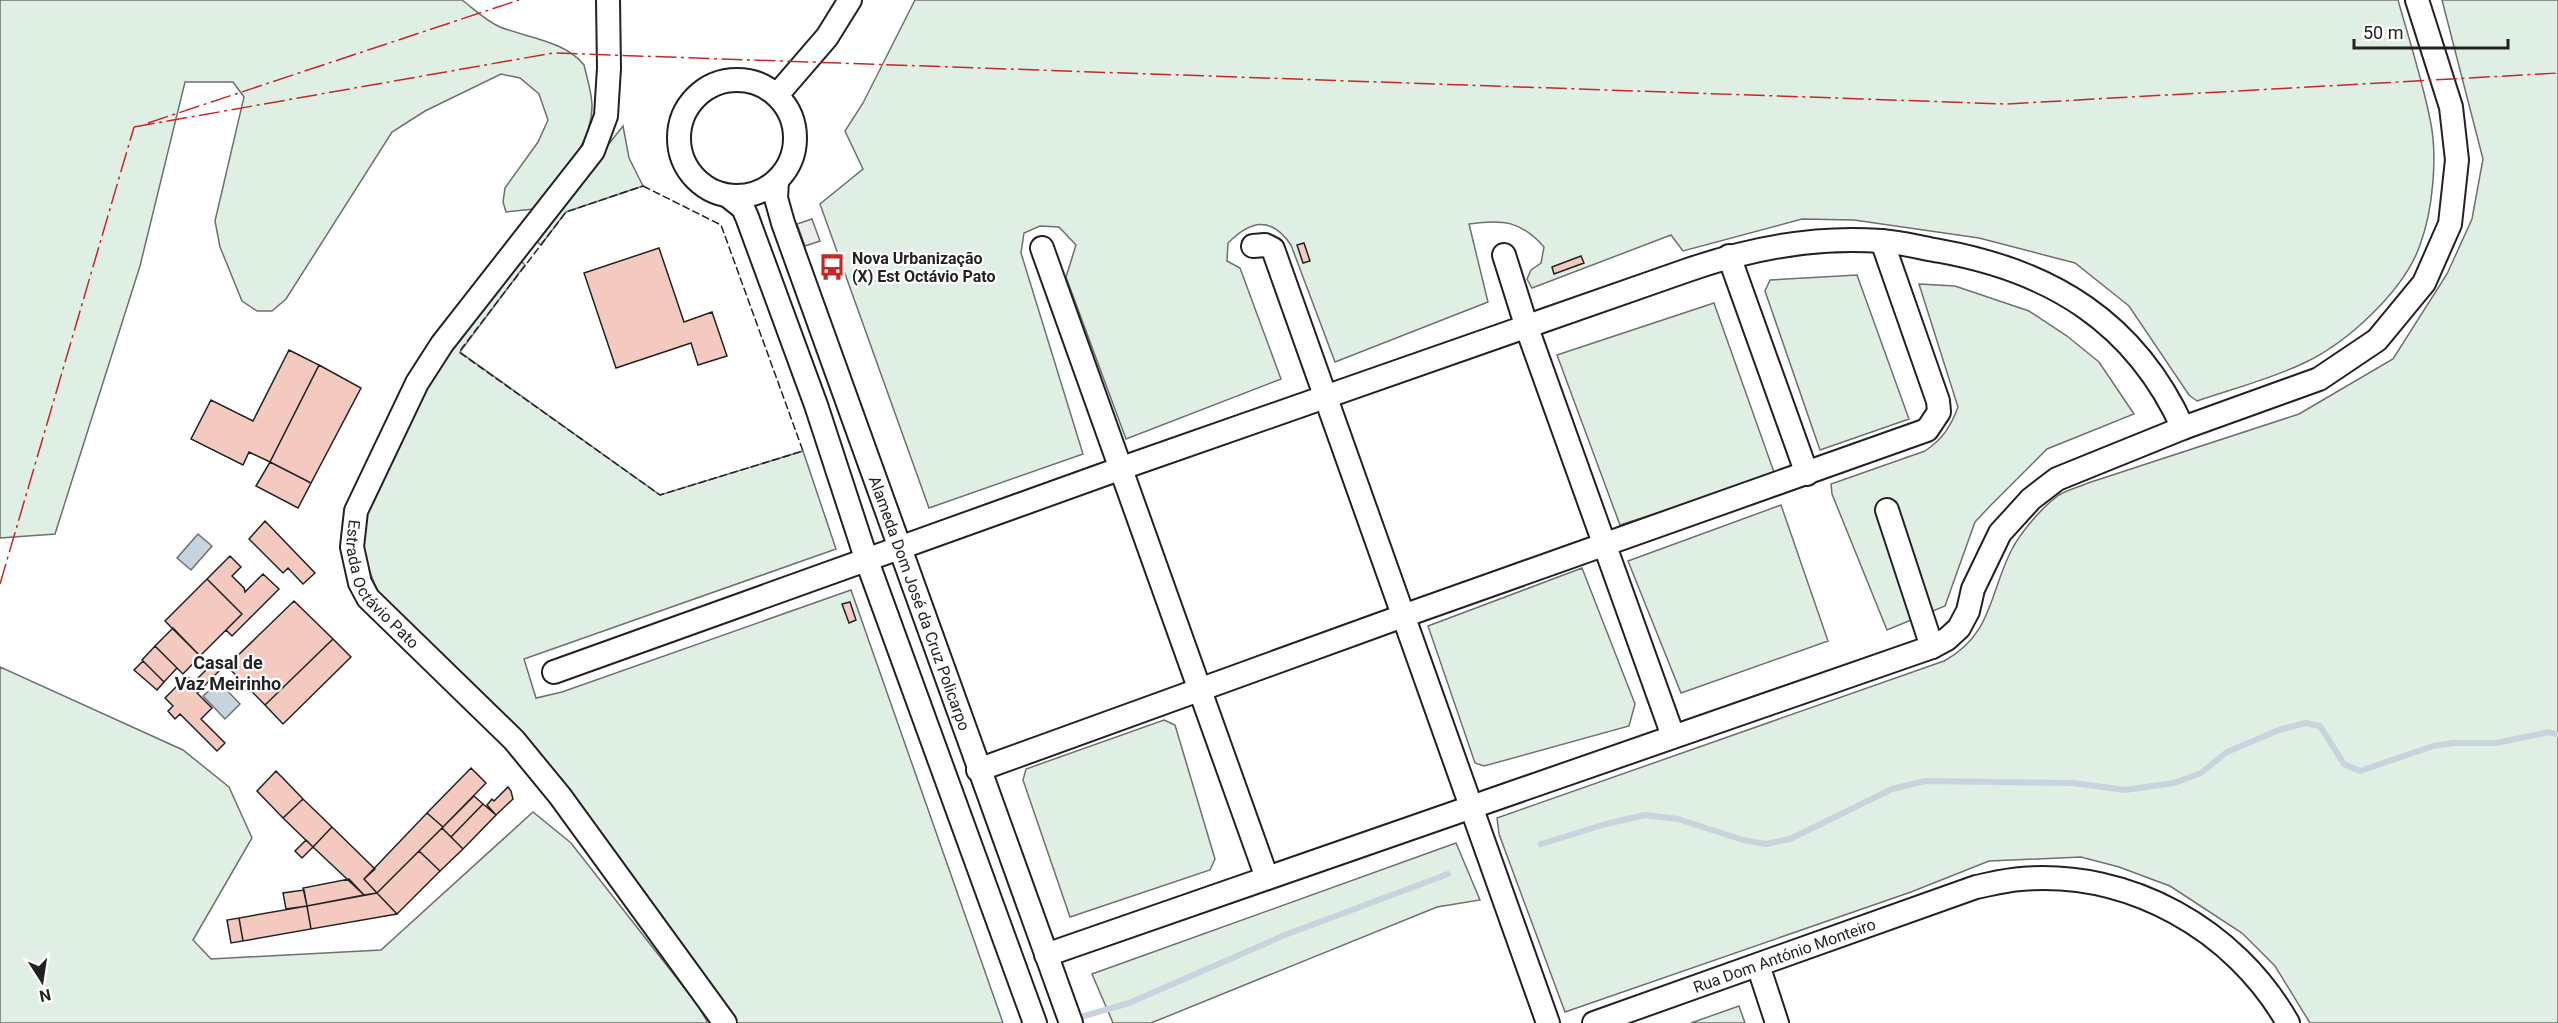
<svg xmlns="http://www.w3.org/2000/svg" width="2558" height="1023" viewBox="0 0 2558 1023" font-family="Roboto,sans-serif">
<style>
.green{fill:#e0efe3;stroke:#6f6f6f;stroke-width:1.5}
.parking{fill:#ededed;stroke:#6f6f6f;stroke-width:1.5}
.water{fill:#c7d3dd;stroke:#6f6f6f;stroke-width:1.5}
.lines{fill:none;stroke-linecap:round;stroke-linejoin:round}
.stream{stroke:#c7d3dd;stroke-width:6}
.building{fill:#f3c9c0;stroke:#222;stroke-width:1.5}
.minor-casing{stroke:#222;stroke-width:26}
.minor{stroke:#fff;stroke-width:22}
.fence{stroke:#222;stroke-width:1.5;stroke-dasharray:8 3;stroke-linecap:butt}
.power{stroke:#c62828;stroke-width:1.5;stroke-dasharray:21 4.5 3 4.5;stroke-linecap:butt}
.labels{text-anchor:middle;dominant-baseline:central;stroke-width:4.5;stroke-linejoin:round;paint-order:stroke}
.poi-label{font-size:16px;font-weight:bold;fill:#222;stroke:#fff;text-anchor:start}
.street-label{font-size:16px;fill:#222;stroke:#fff}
.neighbourhood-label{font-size:18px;font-weight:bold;fill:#222;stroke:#fff}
</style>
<rect width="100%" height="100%" fill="#fff"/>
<path class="green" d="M0,0H462C474,9 486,21 500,27C528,38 565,41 584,65C587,78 592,93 592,106C592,147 557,180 534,209L506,212L503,202L505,188L538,142L548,120L539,94L520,78L501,74L425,111L392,132L286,299L272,311H257L242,301L220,247L215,221L244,97L233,82H185L140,266L55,534L0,538Z
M915,0H2398C2409,39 2422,79 2430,119C2438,155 2433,210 2420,245C2404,291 2347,343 2304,363C2271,379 2232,389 2197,401L2189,395L2129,306L2075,263L1979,238L1854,220L1802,219L1683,251L1671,235L1532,288L1527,279L1531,270L1541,263L1544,247C1521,221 1503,219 1469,224L1488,302L1335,362L1291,245C1271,216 1251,220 1228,243L1227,261L1240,268L1281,379L1126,439L1066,277L1076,245L1059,227L1040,226L1024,233L1021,253L1083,454L929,508L820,204L863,169L845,131L863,103Z
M2442,0H2558V1023H2310L2275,966L2242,933L2170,886L2119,867L2081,857L1989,861L1911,892L1565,1012L1499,834L1497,818L1944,661C1992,635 1989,595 2011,551C2020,533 2042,507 2059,495C2067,490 2079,487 2088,483L2299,414L2393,359L2447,274L2472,219L2483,159Z
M623,126L629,158L643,186L566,212L541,245L533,239Z
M520,260L525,265L460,352L660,495L803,451L836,549L524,659L536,698L562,692L851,590L1003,1023H732L559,779L384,602C370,578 362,553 360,525L412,410L442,361Z
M1857,275L1909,419L1820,450L1765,291L1770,280Z
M1919,284L1955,286L2029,311L2067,336L2099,362L2134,414L2047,449L1990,506L1975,522L1945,606L1887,630L1832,494L1831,484L1925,451C1943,439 1951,426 1958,407Z
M1714,303L1775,475L1620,525L1557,355Z
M1781,505L1828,641L1681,693L1628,561Z
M1582,568L1635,704L1629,726L1484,766L1475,763L1428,626Z
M0,667L183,750L229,787L252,838L193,940L211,959L381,950L533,812L571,843L697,1004L708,1023H0Z
M1164,720L1175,725L1215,859L1210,870L1070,917L1023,780L1026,769Z
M1456,843L1480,900L1437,907L1151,1023H1113L1092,974Z
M1739,1006L1745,1023H1691Z"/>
<path class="parking" d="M812,219L820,241L805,246L797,224Z"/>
<path class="water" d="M198,534L212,546L191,570L177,558Z
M219,682L240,704L225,719L203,696Z"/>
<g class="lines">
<path class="stream" d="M1541,844L1606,824L1645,815L1678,819L1743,840L1766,844L1790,839L1892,789L1925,781L2073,783L2125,790L2174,783L2201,773L2227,752L2279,730L2306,723L2320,726L2344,764L2360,771L2433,746L2453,743H2496L2549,732L2558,735
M1074,1019L1129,1003L1285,935L1448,874"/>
</g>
<path class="building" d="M1304,243L1310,261L1303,263L1297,245Z
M659,248L684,322L712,312L727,356L698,365L691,343L616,368L584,273Z
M1581,256L1584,263L1554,274L1552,267Z
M289,350L319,365L270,462L249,452L243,465L191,439L211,400L253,421Z
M319,365L361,388L311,483L270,462Z
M270,462L311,483L298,508L256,486Z
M265,521L315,573L303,584L288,568L283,573L249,539Z
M230,556L241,567L232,576L244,588L245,592L263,574L279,589L232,636L226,630L242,614L207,579Z
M207,579L242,614L200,656L165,621Z
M294,601L333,639L265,705L227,666Z
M850,602L856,620L849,623L842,604Z
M173,628L200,656L183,674L155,646Z
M333,639L351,657L283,724L265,705Z
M155,646L177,668L164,682L142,660Z
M143,661L164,682L157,690L134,670Z
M215,661L222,668L201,689L194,682Z
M187,676L202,690L197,693L212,708L201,719L225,743L217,751L180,714L175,719L168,711L173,706L165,698Z
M471,768L486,783L443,827L427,813Z
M276,771L303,799L283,818L257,791Z
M508,787L511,791L513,799L496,815L487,805L492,799L494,801Z
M474,796L483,804L451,837L442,828Z
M303,799L332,827L313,847L283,818Z
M483,804L496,815L463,849L451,837Z
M427,813L443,827L377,893L364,879Z
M332,827L375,869L364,879L377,893L364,895L313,847Z
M442,828L463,849L440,871L419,851Z
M306,840L313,847L302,858L295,851Z
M419,851L440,871L397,914L377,893Z
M349,879L364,895L307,906L303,888Z
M304,890L307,906L286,909L283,893Z
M377,893L397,914L311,929L307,906Z
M307,906L311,929L243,941L239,918Z
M239,918L243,941L231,943L227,920Z"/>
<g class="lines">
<defs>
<g id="minor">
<path id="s1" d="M608,0L609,68L606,116L593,151L442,344L417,383L356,511L352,547L360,583L368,598L514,740L560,796L725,1023"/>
<circle cx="737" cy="138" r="58"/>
<path d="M777,95L827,37L850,0"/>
<path id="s2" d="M777,181L776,198L783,223L1071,1023"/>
<path d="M728,196L743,208L747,217L816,405L867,561L1035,1023"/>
<path d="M1253,246L1265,245L1273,249L1548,1023"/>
<path d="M1042,248L1267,878"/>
<path d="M1504,255L1527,328L1673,736"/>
<path d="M1729,256L1807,474"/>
<path d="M1887,510L1932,647"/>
<path d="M554,672L1122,468L1688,270C1749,249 1816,236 1881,241C1901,242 1921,248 1940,251C2051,271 2135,322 2183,428"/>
<path d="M978,770L1403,616L1927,430L1939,412L1938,401L1882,241"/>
<path d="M1046,955L1932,647L1947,639L1959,628L1968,611L1973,589L2000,533L2031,499L2057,479L2183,428L2319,379L2377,340L2424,283L2450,224L2457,160L2451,107L2417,0"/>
<path d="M1758,965L1777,1023"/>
<path id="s3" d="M1594,1023L1976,887C1991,884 2006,880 2021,879C2129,870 2235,929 2288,1023"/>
</g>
</defs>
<use href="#minor" class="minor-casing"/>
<use href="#minor" class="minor"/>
<path class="fence" d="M643,186L721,225L803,451L660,495L459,352L566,212Z"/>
<path class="power" d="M148,123L519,0
M134,127L553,53L2006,104L2558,73
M0,584L134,127"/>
</g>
<defs>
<symbol id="bus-bare" viewBox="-9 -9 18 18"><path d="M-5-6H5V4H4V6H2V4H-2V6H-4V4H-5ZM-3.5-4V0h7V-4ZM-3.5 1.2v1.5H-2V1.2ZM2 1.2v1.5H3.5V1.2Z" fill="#c62828" stroke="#fff" stroke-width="2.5" paint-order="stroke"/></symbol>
</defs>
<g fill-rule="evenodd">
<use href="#bus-bare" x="813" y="248" width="38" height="38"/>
</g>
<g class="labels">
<g class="poi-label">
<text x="852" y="258">Nova Urbanização<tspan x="852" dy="18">(X) Est Octávio Pato</tspan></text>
</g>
<g class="street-label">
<text stroke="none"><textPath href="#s1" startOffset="670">Estrada Octávio Pato</textPath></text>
<text stroke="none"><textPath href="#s2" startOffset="447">Alameda Dom José da Cruz Policarpo</textPath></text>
<text stroke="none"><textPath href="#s3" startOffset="202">Rua Dom António Monteiro</textPath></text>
</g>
<g class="neighbourhood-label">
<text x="228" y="662">Casal de<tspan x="228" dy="21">Vaz Meirinho</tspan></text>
</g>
</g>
<g transform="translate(42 981) rotate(168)" stroke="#ffffff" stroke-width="4.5" paint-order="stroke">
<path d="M0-4.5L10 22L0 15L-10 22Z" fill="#222222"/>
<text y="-9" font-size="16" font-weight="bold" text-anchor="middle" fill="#222222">N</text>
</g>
<path d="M2354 39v9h154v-9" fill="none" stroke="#222222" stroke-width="3"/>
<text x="2363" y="39" font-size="18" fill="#222222" stroke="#ffffff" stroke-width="4.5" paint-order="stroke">50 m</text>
</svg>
